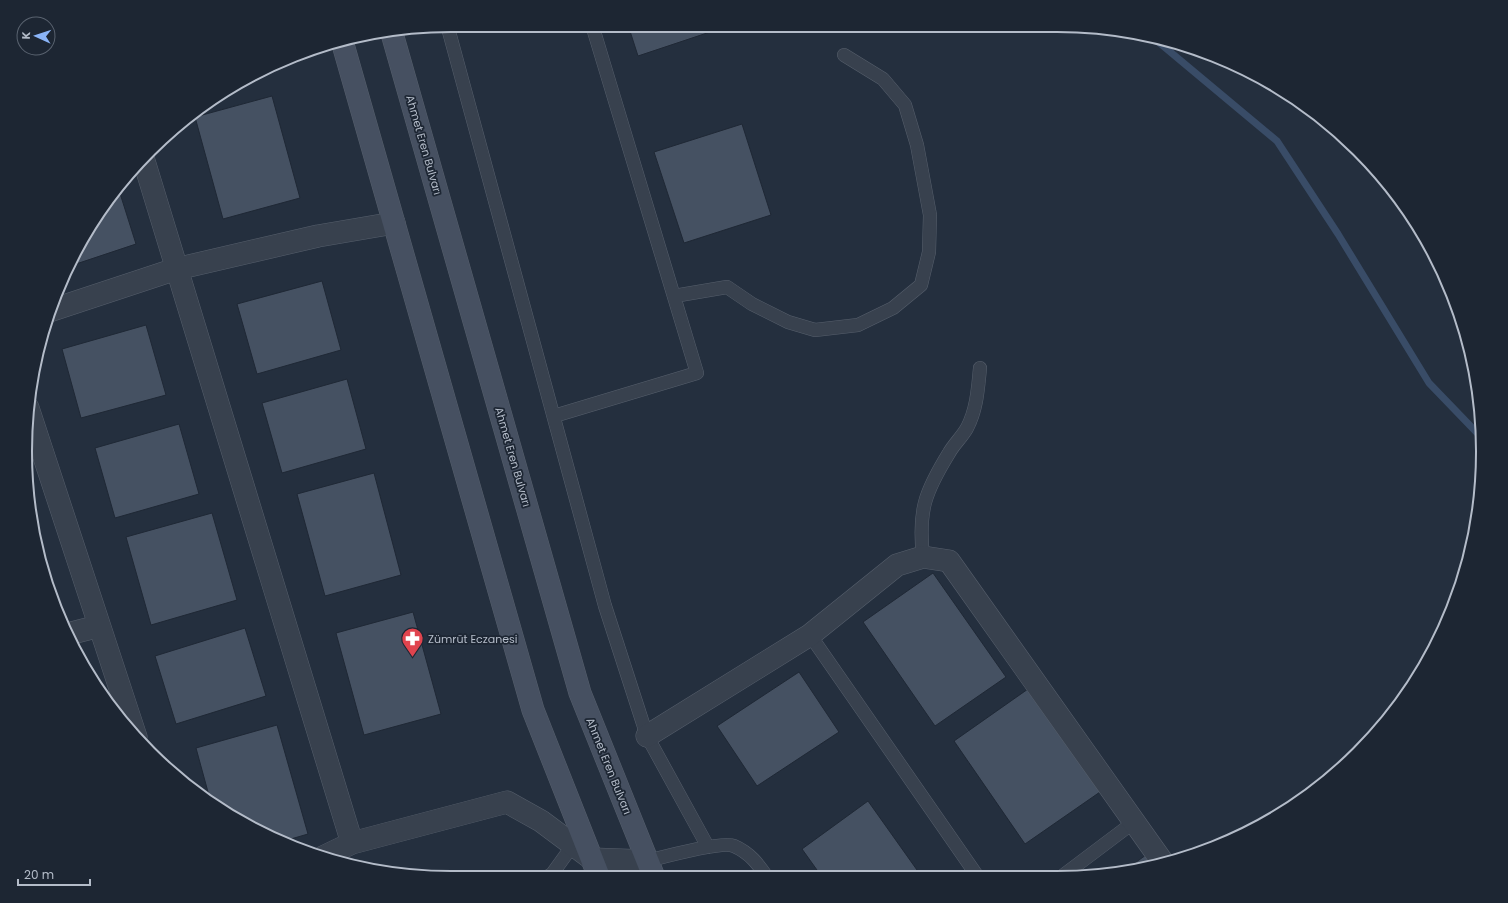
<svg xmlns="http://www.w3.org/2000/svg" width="1508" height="903" viewBox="0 0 1508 903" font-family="Poppins,sans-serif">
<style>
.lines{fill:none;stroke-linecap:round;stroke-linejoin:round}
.stream{stroke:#394c67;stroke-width:7}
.building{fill:#455162;stroke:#1f2835}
.lane-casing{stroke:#565f6c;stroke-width:14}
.street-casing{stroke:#565f6c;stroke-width:23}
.secondary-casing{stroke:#565f6c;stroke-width:23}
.lane{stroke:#38414e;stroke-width:13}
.street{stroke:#38414e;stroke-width:22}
.secondary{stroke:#465061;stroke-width:22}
.labels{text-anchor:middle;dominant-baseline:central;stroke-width:3.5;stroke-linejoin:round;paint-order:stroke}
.street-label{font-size:11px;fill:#b4bcc9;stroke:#1d2633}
.poi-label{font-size:11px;fill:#b4bcc9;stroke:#1d2633;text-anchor:start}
.rim{fill:none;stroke:#b4bcc9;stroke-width:2}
</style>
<rect width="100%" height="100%" fill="#242f3e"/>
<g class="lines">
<path class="stream" d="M1156,40L1277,141L1338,234L1429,383L1482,438"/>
</g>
<path class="building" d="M725,27L638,56L629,28Z
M272,96L300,198L223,219L195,117Z
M742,124L771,215L684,243L654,152Z
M118,187L136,244L67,267L113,192Z
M322,281L341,350L257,374L237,304Z
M146,325L166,395L81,418L62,349Z
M347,379L366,449L282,473L262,403Z
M179,424L199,494L115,518L95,448Z
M374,473L401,575L325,596L297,494Z
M212,513L237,600L151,625L126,537Z
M933,573L1006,677L935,726L863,622Z
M413,612L441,714L364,735L336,633Z
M245,628L266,696L176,724L155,656Z
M799,672L839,732L757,786L717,726Z
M1028,689L1100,792L1025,844L954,741Z
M277,725L308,834L284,841L211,803L196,748Z
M868,801L922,877H822L802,849Z
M1146,855L1154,866L1125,870Z"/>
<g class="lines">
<defs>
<path id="lane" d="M448,28L605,606L647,736L708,847
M674,296L727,287L752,304L788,322L815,330L858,325L893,308L921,285L929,252L930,215L917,145L905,105L883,79L844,55
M554,416L697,373L593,28
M923,557C918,510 925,492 949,453C954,444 962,437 967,428C977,409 978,388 980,368
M810,635L978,877
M647,861C663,857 722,841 734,846C750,853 758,864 767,877
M547,877L552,874L573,845
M1061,877L1134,822"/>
<path id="street" d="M144,161L352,843
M49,311L176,269L318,236L394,223
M28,408L136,737
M68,634L99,626
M647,736L810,635L897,565L923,557L949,561L1164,864
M323,857L352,843L507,802L541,821L592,859L647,861"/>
<path id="secondary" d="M391,30L580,693L654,877
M342,41L533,710L599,877"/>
</defs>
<use href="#lane" class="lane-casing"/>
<use href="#street" class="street-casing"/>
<use href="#secondary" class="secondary-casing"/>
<use href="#lane" class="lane"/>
<use href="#street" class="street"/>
<use href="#secondary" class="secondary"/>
</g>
<defs>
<symbol id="pharmacy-pin" viewBox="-11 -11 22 30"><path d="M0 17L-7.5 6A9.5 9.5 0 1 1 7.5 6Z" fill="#e0444e" stroke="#1d2633"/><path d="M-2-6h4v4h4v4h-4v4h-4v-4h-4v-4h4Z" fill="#fff"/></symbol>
</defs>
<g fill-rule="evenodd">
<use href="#pharmacy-pin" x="400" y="626" width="25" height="34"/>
</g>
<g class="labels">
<g class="street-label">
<text transform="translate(424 145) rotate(74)">Ahmet Eren Bulvarı</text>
<text transform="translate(513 457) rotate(74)">Ahmet Eren Bulvarı</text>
<text transform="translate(609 766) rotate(68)">Ahmet Eren Bulvarı</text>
</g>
<g class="poi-label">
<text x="428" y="639">Zümrüt Eczanesi</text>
</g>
</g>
<path d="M0 0H1508V903H0ZM451 32H1057A419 419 0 0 1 1476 451V452A419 419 0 0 1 1057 871H451A419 419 0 0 1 32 452V451A419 419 0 0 1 451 32Z" fill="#1d2633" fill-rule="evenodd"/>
<path class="rim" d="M451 32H1057A419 419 0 0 1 1476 451V452A419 419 0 0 1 1057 871H451A419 419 0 0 1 32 452V451A419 419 0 0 1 451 32Z"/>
<g transform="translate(36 36) rotate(273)"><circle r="19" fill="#1d2633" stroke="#59626f"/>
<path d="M0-3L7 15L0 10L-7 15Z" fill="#8ab4f8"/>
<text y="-6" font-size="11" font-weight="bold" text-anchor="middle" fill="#b4bcc9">K</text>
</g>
<path d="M18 879v6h72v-6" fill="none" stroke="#b4bcc9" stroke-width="2"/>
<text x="24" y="879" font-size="12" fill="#b4bcc9" stroke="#1d2633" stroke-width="3" paint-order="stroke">20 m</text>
</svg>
